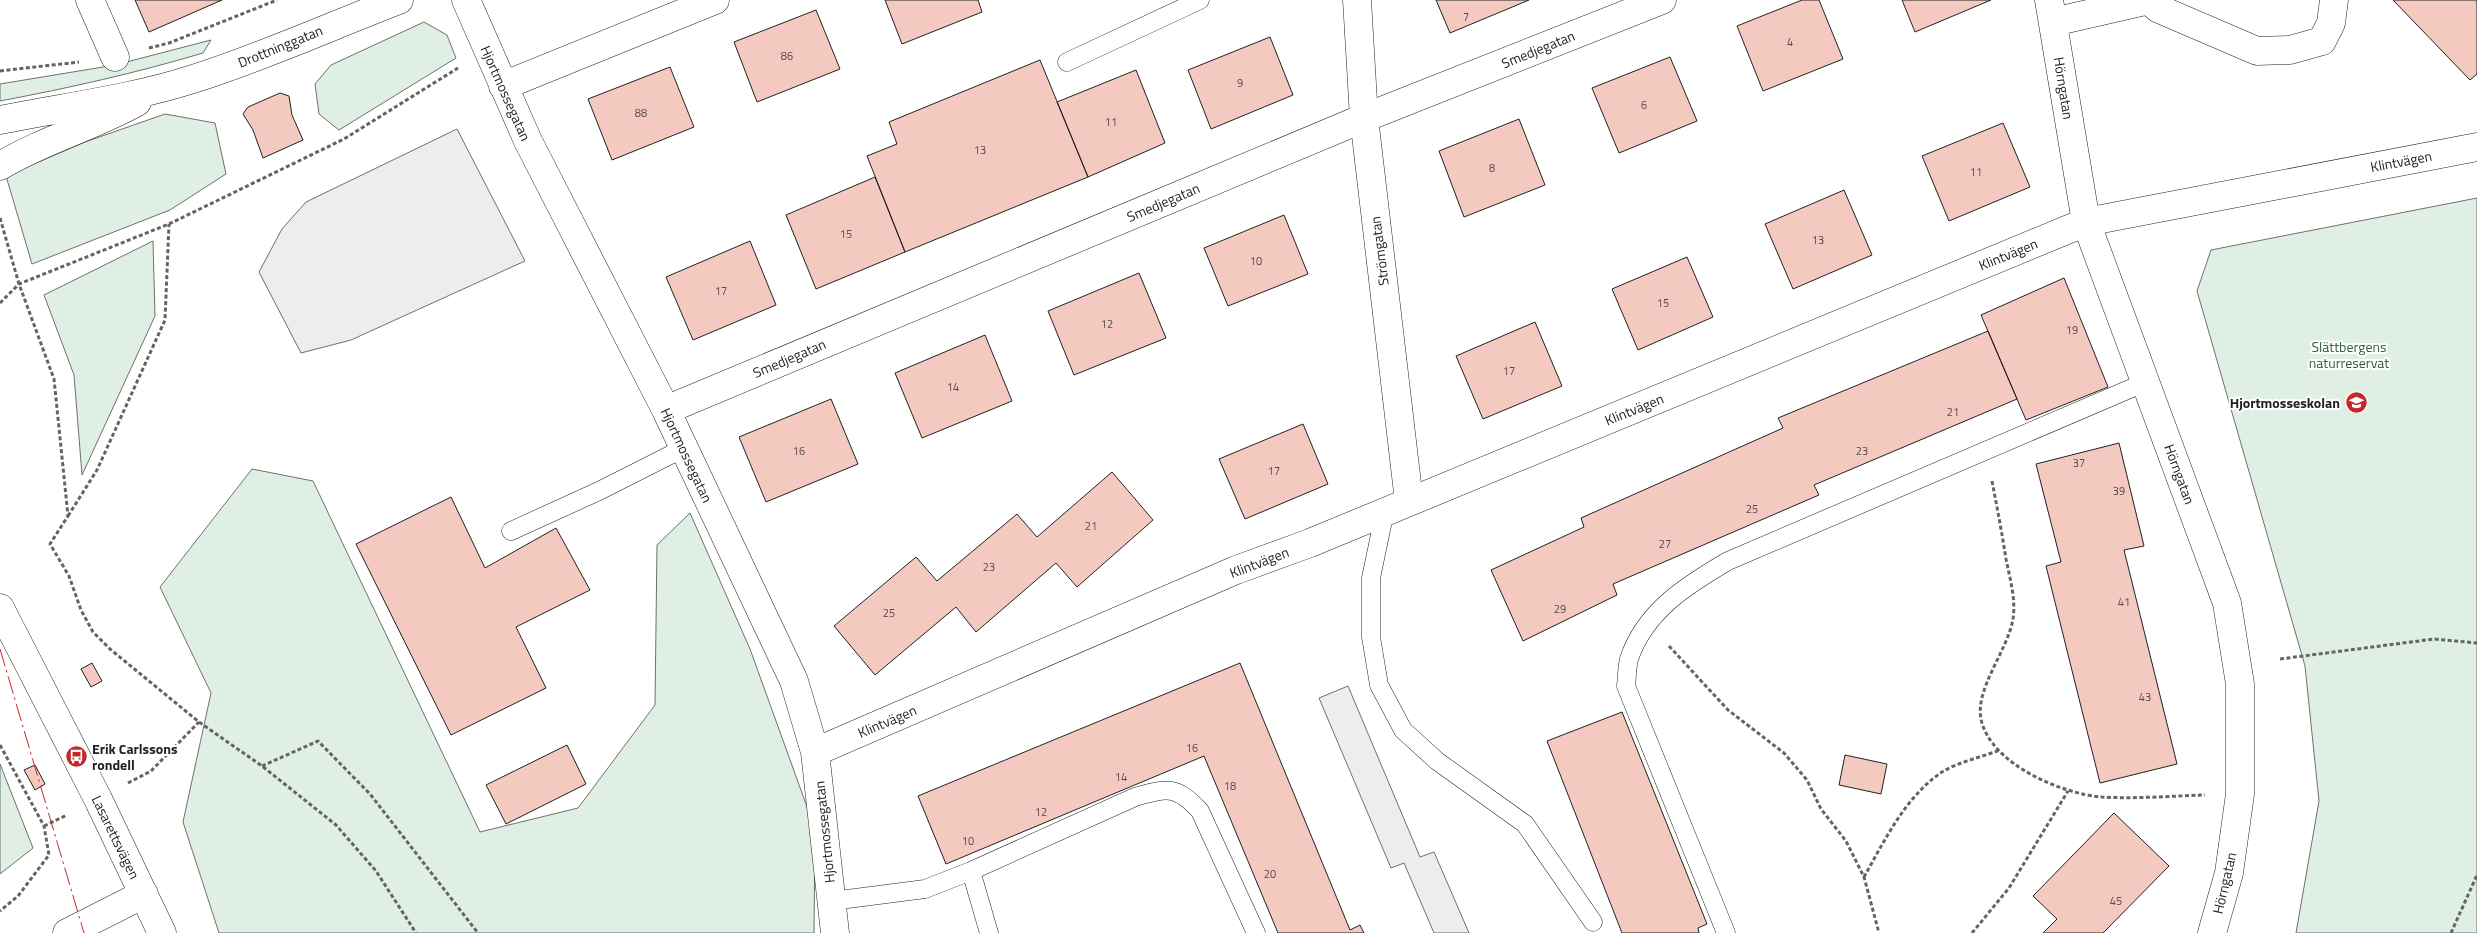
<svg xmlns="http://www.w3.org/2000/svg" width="2477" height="933" viewBox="0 0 2477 933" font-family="'Titillium Web',sans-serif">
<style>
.green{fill:#e0efe3;stroke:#6f6f6f}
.parking{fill:#ededed;stroke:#6f6f6f}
.building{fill:#f3c9c0;stroke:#222}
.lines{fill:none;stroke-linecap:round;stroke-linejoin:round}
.lane-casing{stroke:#222;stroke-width:19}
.street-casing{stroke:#222;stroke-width:29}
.secondary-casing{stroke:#222;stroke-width:29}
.path{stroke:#646464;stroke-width:3;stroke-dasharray:4 2.5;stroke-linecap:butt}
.lane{stroke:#fff;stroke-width:18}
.street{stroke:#fff;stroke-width:28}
.secondary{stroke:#fff;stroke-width:28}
.power{stroke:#c62828;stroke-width:1;stroke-dasharray:18 4 2.5 4;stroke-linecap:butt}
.labels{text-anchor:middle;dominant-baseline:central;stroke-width:4;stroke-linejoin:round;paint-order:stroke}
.number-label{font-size:11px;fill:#564c4a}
.street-label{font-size:14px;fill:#222;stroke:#fff}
.park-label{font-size:14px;fill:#2f5e38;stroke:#fff}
.poi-label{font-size:14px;font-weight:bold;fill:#222;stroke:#fff;text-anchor:end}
</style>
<rect width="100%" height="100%" fill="#fff"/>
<path class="green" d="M424,22L447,35L456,58L339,130L319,114L315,84L331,65Z
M211,40L203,53C136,73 69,88 0,101V84L115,65Z
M165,114L215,123L226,174L170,210L32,264L6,176L85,142Z
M2477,198V933H2296L2319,801L2305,666L2197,291L2211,250Z
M153,241L155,316L82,475L74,375L44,295Z
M252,469L313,481L480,832L578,808L655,705L657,545L690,513L750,649L815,829L814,933H219L183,822L211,693L160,587Z
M0,764L33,848L0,874Z"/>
<path class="parking" d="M457,129L525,261L351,340L301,353L259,272L282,229L306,202Z
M1348,686L1420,857L1434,852L1469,933H1434L1404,863L1391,868L1319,698Z"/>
<path class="building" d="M135,0H222L149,32Z
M885,0H978L982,12L902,44Z
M1436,0H1529L1450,33Z
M1802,0H1819L1843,59L1763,91L1737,26Z
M1902,0H1991L1915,32Z
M2393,0H2477V74L2470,80Z
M816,10L840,69L757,102L734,42Z
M1270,37L1293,95L1211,129L1188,70Z
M1670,57L1697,121L1619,153L1592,88Z
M1040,60L1088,177L905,252L867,156L897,144L889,122Z
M670,67L694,127L612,160L588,99Z
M1136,70L1165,143L1088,177L1057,102Z
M280,93L289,96L292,115L303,140L263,158L253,130L243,114L248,107Z
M1519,119L1545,185L1464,217L1439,151Z
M2003,123L2030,187L1949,221L1922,156Z
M875,177L905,252L816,289L786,215Z
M1844,190L1872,255L1793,289L1765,224Z
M1284,215L1308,274L1228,306L1204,248Z
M750,241L776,305L693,340L666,277Z
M1687,257L1713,317L1638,350L1612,289Z
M1139,273L1166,338L1074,375L1048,311Z
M2064,278L2108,387L2026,420L1981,315Z
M1535,322L1562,386L1483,419L1456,356Z
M1988,331L2017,399L1814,485L1819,495L1613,584L1617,595L1523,641L1491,570L1584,527L1581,518L1783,428L1778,418Z
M985,335L1012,401L922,438L895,373Z
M831,399L858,464L766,502L739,437Z
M1303,424L1328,484L1245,519L1219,459Z
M2119,443L2144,546L2124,550L2177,764L2100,783L2046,566L2061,562L2036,464Z
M1112,472L1153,520L1077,587L1056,563L976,632L956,607L875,675L834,626L916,557L937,581L1017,514L1037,537Z
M451,497L485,568L556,528L590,590L516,627L546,688L451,735L356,544Z
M92,663L102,681L91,687L81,669Z
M1240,663L1350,930L1360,925L1364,933H1278L1204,756L946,864L918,796Z
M1622,712L1707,924L1698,928L1699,933H1622L1547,741Z
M567,745L586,784L506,824L486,785Z
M1845,755L1887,764L1881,794L1839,785Z
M35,765L45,784L35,790L24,770Z
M2114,813L2169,866L2103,933H2043L2057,919L2033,896Z"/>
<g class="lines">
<defs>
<path id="lane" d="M1067,62L1200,0
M1385,511L1371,578V637L1379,685L1403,730L1437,761L1525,824L1593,922
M511,531L599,491L684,448
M971,871L989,933
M832,901L925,889L971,871L1135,797C1167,788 1176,785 1200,811L1256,933
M1726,933L1626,686C1627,678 1627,667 1629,659C1645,611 1687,585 1728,561L2146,382"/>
<path id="street" d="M90,0L115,57
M466,0L528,141L666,410L794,681L815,752L835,933
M1357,0L1364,118L1409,501
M2049,0L2086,222L2227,603L2240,684V794L2229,873L2212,933
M2148,0L2159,9L2257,51L2290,50L2322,41L2331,23L2334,0
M2053,22L2149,0
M503,86L715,0
M666,410L1364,118L1662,0
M815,752L1236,570L1310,543L2086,222L2477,147"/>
<path id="secondary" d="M0,120C64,107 131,99 193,79C263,57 331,26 399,0
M0,166C43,140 92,127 137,102
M0,608L98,799L162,933
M67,933L144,894"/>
</defs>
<use href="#lane" class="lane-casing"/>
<use href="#street" class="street-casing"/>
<use href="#secondary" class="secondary-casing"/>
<path class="path" d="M149,48L169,43L277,0
M0,71L79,62
M0,218L19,284L54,379L68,516L50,544L69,576L81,610L93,632L110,649L199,722L262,766L336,825L376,871L416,933
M0,303L19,284L169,224L344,139L458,68
M1992,481C1997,507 2002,533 2006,559C2010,579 2016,599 2013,619C2008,650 1975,688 1981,719C1990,764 2062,794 2102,797C2136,799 2171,796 2205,795
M68,516L97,470L165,320L169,224
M1669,646L1728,710L1784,753L1807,780L1821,809L1846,841L1864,877L1879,933
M2280,659L2434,639L2477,643
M0,745L44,826L49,855L18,896L0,911
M262,766L318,741L370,794L478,933
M128,783L151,771L199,722
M44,826L67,815
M1864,877C1885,840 1905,797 1942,772C1958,762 1982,757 2000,750
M1972,933L2009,888L2068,791
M2451,933L2477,875"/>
<use href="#lane" class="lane"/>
<use href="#street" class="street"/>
<use href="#secondary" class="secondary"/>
<path class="power" d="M0,649L84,933"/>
</g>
<defs>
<symbol id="school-disc" viewBox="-11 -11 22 22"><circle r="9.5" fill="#c62828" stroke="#fff"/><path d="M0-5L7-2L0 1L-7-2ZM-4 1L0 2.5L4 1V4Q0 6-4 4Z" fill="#fff"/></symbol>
<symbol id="bus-disc" viewBox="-11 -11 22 22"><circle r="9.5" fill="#c62828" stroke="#fff"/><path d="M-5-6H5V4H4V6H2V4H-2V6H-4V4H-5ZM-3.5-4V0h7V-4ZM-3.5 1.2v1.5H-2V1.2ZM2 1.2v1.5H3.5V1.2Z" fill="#fff"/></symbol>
</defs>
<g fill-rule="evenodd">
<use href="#school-disc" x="2344" y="390" width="25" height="25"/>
<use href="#bus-disc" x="64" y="744" width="25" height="25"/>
</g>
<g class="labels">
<g class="number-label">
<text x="1466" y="17">7</text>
<text x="1790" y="42">4</text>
<text x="787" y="56">86</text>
<text x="1240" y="83">9</text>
<text x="1644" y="105">6</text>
<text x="641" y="113">88</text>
<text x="1111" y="122">11</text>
<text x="980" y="150">13</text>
<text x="1492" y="168">8</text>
<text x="1976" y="172">11</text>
<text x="846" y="234">15</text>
<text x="1818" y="240">13</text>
<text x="1256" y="261">10</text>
<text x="721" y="291">17</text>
<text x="1663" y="303">15</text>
<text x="1107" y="324">12</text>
<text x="2072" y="330">19</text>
<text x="1509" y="371">17</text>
<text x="953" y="387">14</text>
<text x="1953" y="412">21</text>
<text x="799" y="451">16</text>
<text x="1862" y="451">23</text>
<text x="2079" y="463">37</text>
<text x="1274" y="471">17</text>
<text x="2119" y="491">39</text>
<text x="1752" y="509">25</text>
<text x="1091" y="526">21</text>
<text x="1665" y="544">27</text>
<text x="989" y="567">23</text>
<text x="2124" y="602">41</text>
<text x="1560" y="609">29</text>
<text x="889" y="613">25</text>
<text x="2145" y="697">43</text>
<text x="1192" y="748">16</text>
<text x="1121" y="777">14</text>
<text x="1230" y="786">18</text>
<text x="1041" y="812">12</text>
<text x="968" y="841">10</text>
<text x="1270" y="874">20</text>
<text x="2116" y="901">45</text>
</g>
<g class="street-label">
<text transform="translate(280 46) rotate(-22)">Drottninggatan</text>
<text transform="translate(1538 49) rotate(-22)">Smedjegatan</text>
<text transform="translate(2064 88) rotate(81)">Hörngatan</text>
<text transform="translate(506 93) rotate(66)">Hjortmossegatan</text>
<text transform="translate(2401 161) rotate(-11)">Klintvägen</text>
<text transform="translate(1163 202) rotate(-23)">Smedjegatan</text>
<text transform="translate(1379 251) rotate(-97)">Strömgatan</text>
<text transform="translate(2008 254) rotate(-22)">Klintvägen</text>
<text transform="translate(789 358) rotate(-23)">Smedjegatan</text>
<text transform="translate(1634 409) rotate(-22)">Klintvägen</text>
<text transform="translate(687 455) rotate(65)">Hjortmossegatan</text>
<text transform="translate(2180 474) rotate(70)">Hörngatan</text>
<text transform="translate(1259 562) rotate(-21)">Klintvägen</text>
<text transform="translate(887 721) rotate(-23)">Klintvägen</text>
<text transform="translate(824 832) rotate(-96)">Hjortmossegatan</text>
<text transform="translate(116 837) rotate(64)">Lasarettsvägen</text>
<text transform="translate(2224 883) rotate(-77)">Hörngatan</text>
</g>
<g class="park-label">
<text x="2349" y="346">Slättbergens<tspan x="2349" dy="16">naturreservat</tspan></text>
</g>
<g class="poi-label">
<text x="2340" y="402">Hjortmosseskolan</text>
<text x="92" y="748" text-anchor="start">Erik Carlssons<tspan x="92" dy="16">rondell</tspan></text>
</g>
</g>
</svg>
